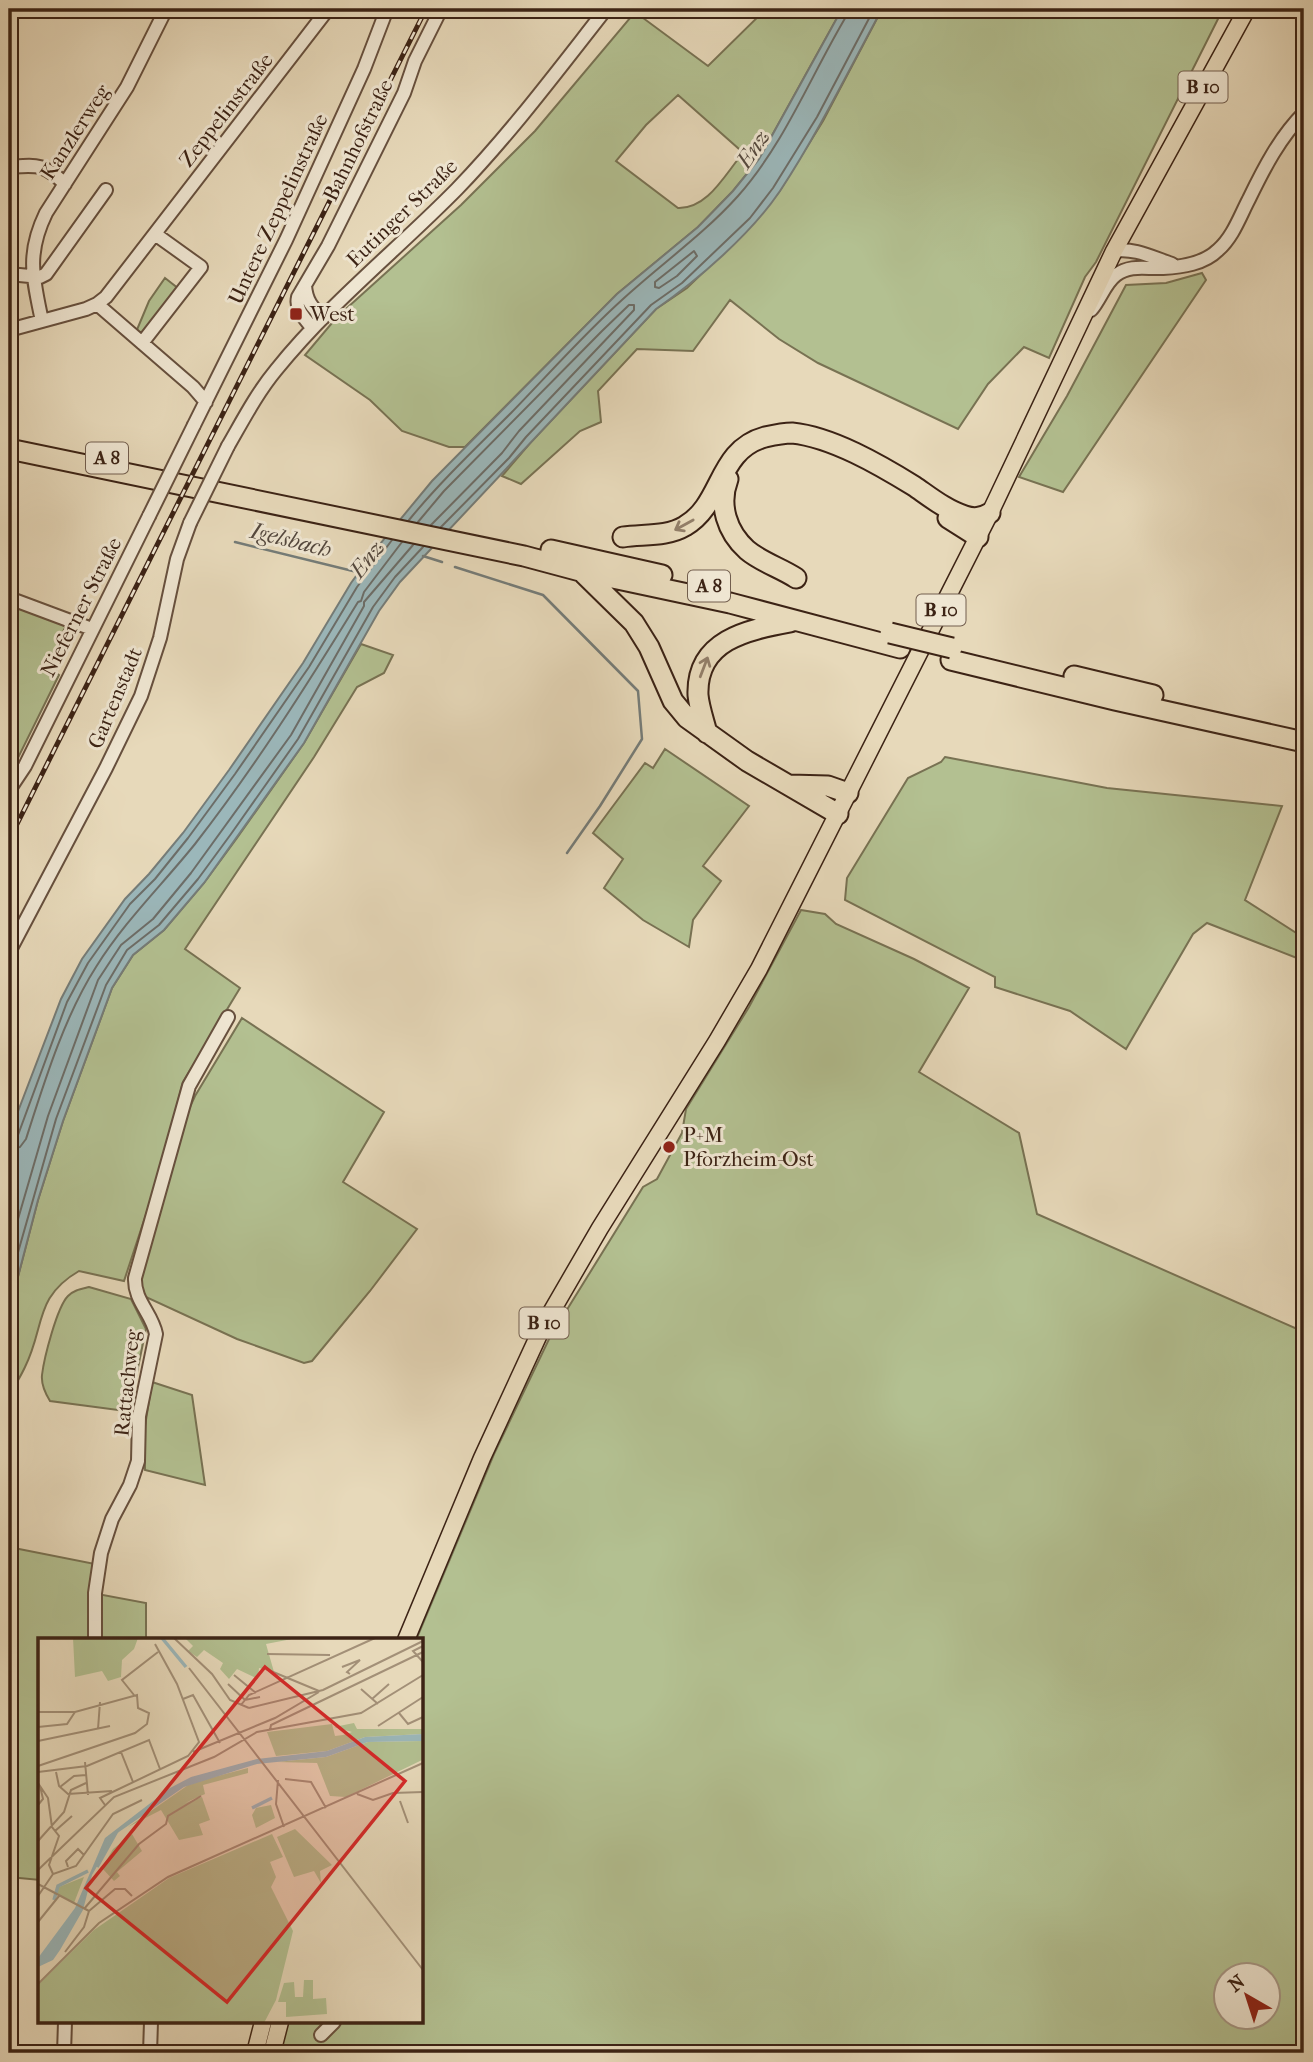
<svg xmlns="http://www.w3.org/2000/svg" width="1313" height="2062" viewBox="0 0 1313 2062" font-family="'IM FELL French Canon',serif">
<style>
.green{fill:#b3c091;stroke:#787253;stroke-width:2;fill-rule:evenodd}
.water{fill:#9bb7ba;stroke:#757c78;stroke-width:2}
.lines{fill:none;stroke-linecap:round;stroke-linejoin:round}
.shore{stroke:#6c6d68;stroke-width:2}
.stream{stroke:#757c78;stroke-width:2.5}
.minor-casing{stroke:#67503e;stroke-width:16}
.major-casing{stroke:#3c2315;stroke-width:19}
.highway-casing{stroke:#3c2315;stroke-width:23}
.minor{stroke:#efe6d2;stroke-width:12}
.major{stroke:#e7d9ba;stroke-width:16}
.highway{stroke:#e7d9ba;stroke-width:19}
.rail-casing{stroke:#3c2315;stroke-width:5}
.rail{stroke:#efe6d2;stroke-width:2.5;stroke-dasharray:8;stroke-linecap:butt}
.minor-bridge-casing{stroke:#67503e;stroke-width:16;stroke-linecap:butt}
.highway-bridge-casing{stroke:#3c2315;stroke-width:23;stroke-linecap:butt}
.minor-bridge{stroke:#efe6d2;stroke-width:12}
.highway-bridge{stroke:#e7d9ba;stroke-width:19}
.oneway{stroke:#927e68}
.poi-dot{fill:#8f2418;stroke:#efe6d2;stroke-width:2.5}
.labels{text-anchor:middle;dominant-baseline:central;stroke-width:6;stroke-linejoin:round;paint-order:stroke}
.shield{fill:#efe6d2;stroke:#725e4e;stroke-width:2}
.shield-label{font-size:19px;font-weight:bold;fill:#3c2315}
.street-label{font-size:21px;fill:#3c2315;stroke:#efe6d2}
.poi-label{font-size:21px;fill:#3c2315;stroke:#efe6d2;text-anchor:start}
.water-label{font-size:23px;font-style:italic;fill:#54483e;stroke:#efe6d2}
.inset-river{fill:none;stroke:#9bb7ba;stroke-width:3.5}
.inset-road{fill:none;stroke:#a39078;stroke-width:2}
.view{fill:#d62828;fill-opacity:0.15;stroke:#d62828;stroke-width:3.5}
.inset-edge{fill:none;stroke:#3c2315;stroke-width:3.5}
</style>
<rect width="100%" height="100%" fill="#e7d9ba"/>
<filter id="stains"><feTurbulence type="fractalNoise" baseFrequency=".00286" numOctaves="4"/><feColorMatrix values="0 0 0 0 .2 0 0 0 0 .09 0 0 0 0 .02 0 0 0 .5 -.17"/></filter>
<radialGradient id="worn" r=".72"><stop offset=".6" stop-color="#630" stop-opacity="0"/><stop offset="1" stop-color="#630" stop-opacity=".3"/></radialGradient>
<path class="green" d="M766,9H842L759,159L733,191L698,227L617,294L465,447H449L402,431L370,400L305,355L337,317L461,205L535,131L635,12L708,66ZM678,95L739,149V158C723,178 706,209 678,208L616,161L646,125Z
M882,9H1223L1096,262L1085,277L1049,358L1024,347L988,384L958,429L818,363L779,339L730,300L693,351L637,349L598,391L601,422L580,431L521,484L502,476L531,442L656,309L687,288L755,222L779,192L823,121Z
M1202,273L1206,280L1063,492L1019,477L1067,396L1126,285L1166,283Z
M165,278L179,289L142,337L136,332L149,301Z
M9,602L68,623L59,638L70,644L55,672L59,675L9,776V666L13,657L9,655Z
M361,644L393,655L384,673L357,687L314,757L185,949L240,988L183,1082L158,1178L124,1281L79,1271C34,1297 45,1327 25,1367C19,1380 13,1387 9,1401V1311L38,1200L63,1121L112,988L133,955L164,930L204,883L237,838L304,743Z
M665,749L749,806L703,866L721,881L693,920L689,947L643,920L604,888L623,859L593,833L645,763L653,768Z
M945,757L1107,788L1282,806L1245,900L1304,938L1302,960L1207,923L1193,934L1126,1049L1070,1011L995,987V977L845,900L847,878L908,778L941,762Z
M801,910L825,914L836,924L914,959L969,988L919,1072L1019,1133L1037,1214L1304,1332V2053H280L288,2022H422V1640H416L494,1454L550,1337L643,1187L657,1179L682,1133L686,1109L749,1007ZM1226,1974H1268V2016H1226Z
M242,1018L384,1112L343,1182L417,1229L370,1291L312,1361L304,1363L237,1339L135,1292L173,1144L195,1096Z
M89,1287L131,1299L146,1329L130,1406L118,1410L50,1401C45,1393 41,1385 42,1375C44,1358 57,1307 68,1296C74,1290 81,1289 89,1287Z
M152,1382L192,1395L205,1485L145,1470V1426Z
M14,1548L95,1564L92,1593L146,1603V1640H40V1880L9,1877V1579Z"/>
<path class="water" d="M842,9H882C849,70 818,133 780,191C751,234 698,280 656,309L400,582L379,611L304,743L204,883L164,930L133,955L112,988L63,1121L38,1200L9,1311V1145L17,1114L61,999L82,959L125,899L149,874L183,833L229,770L303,663L351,583L375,550L432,481L617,294L698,227L733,191L759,159Z"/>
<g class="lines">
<path class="shore" d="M694,251L697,256L677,276L659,288L655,287V282Z
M409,520C440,482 476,448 511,413C548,375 583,335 623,299C661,264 703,235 738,196C785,143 811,75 847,15L848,9
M418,522L444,491L602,331L629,305H634V310L519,431L502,453L431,525
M441,527L509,458L526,437L651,305L682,283L750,218L773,188L817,117L874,9
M9,1140H14L18,1135L67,1002L88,963L130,904L155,879L188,838L235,774L309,667L357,587L392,540
M9,1149L20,1147L26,1139C44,1083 64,1017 96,967C124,922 162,885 195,844C255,767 307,685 358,602L361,601L364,592L402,542
M9,1250L48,1116L98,980L121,945L153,919L191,873L291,735L364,606V602L413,545
M9,1284L56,1119L106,985L127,950L159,925L198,879L231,834L298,739L373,607L395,577L423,547"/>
<path class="stream" d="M235,542L361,573
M423,556L442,562
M455,567L543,595L638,691L642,739L600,806L567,853"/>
<defs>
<path id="minor" d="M9,167C37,165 43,163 65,184
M1114,251C1133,247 1154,258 1172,264
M9,274L40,277L46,274L106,190
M305,285C306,301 312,307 323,318
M97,304L193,387L206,402
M1091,310C1100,300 1105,283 1116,275C1131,264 1146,269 1163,268C1182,267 1204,264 1218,250C1233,237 1240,216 1249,199C1264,168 1280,137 1304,113
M42,321C33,278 26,254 46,213L127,87L166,9
M312,328C305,318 295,310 298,297L328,246L404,93L415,61L441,9
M9,330L86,309L97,304L106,297L328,9
M142,343L201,267L155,234
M194,425L286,240L364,69L387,9
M228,446C243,420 257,393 276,370C330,303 397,250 457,189C511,133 558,70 606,9
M9,598L92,629
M9,790L25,766L149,516
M9,952L106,768L141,696L160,638L177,559L190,523
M95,1640V1593L101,1553L112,1519L130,1485L138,1461L139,1416L156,1334C152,1313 134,1301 135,1278L189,1086L228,1017
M321,2035L334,2022
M64,2053L65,2022
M150,2053L151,2022"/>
<path id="major" d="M406,1640L482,1458L542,1328L600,1228L717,1041L759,969L990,513L1114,251L1247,9
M255,2053L263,2022
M272,2053L280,2022"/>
<path id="highway" d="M9,449L524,556L580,571L730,603L900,648
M728,479C718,505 727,532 747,550C761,562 781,568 796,578
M948,518L978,537
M623,537C643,534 667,537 685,526C723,504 717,450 765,437C774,435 783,433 792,433C832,437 880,465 914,486C930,497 946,510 965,516C974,519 981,518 990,513
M551,550L662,575
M581,571L634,623L649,647L673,701L687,718L747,761L838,814
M951,660L1115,700L1304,742
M1074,676L1153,695
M707,733C704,721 699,707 698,695C696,640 747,630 790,622
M790,785L828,786L848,793"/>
</defs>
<use href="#minor" class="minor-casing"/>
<use href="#major" class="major-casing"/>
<use href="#highway" class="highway-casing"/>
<use href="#minor" class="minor"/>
<use href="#major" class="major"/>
<use href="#highway" class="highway"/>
<defs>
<path id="rail" d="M9,840L426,9"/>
</defs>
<use href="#rail" class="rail-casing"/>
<use href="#rail" class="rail"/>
<defs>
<path id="minor-bridge" d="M149,516L194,425
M190,523L228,446"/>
<path id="highway-bridge" d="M890,633L952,648"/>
</defs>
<use href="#minor-bridge" class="minor-bridge-casing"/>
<use href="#highway-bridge" class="highway-bridge-casing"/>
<use href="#minor-bridge" class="minor-bridge"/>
<use href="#highway-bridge" class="highway-bridge"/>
</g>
<defs><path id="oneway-shaft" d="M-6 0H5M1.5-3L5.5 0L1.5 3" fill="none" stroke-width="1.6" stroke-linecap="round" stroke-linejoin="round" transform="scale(1.75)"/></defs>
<g class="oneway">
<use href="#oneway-shaft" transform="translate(684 525) rotate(151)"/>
<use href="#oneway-shaft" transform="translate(704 667) rotate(-69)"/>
</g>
<g class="poi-dot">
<rect x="289" y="307" width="14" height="14" rx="3.5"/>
<circle cx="669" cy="1147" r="7"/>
</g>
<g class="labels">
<g class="shield">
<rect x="1178.5" y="71.5" width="49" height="31" rx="5"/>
<rect x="86" y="442.5" width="42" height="31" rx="5"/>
<rect x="688" y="570.5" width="42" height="31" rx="5"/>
<rect x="916.5" y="594.5" width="49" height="31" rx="5"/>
<rect x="519.5" y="1307.5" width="49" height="31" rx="5"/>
</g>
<g class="shield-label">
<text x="1203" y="87">B 10</text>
<text x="107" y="458">A 8</text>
<text x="709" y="586">A 8</text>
<text x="941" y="610">B 10</text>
<text x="544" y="1323">B 10</text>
</g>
<g class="street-label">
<text transform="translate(226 110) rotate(-52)">Zeppelinstraße</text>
<text transform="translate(75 132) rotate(-57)">Kanzlerweg</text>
<text transform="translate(358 140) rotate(-64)">Bahnhofstraße</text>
<text transform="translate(278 209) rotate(-65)">Untere Zeppelinstraße</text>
<text transform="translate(402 213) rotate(-44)">Eutinger Straße</text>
<text transform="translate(81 607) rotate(-63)">Nieferner Straße</text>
<text transform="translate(115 698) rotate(-67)">Gartenstadt</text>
<text transform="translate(127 1383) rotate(-84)">Rattachweg</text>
</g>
<g class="poi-label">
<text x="310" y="314">West</text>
<text x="683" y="1135">P+M<tspan x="683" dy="24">Pforzheim-Ost</tspan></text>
</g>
<g class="water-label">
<text transform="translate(753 149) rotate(-56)">Enz</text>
<text transform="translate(291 540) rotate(14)">Igelsbach</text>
<text transform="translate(367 559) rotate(-52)">Enz</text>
</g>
</g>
<g transform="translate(38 1638)">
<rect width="385" height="385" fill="#e7d9ba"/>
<path d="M35,0H100L96,11L84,22L83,39L70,43L64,33L37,39ZM147,0L164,1L259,0L228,6L236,34L221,30L220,41L199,31L191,41L182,31L185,25L166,12L159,19L150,13L155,8ZM316,85L319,91H385V96L327,99L289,113L238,118L229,94L294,86L297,98L305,97L314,94L296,89ZM385,103L384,122L308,159L292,158L279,125L239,124L288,119L330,104ZM210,130V135L165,147L167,156L147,165L164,159L172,182L161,186L165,197L141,202L123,172L90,189L153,145ZM233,167L237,180L218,190L214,177L218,170ZM257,191L294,227L282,233L283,245L276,233L256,239L239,199ZM94,196L104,213L79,234L82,238L76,243L64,230L75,211ZM234,196L245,219L232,224L238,239L233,249L255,293L238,362L226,385H0V347L56,292L131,240ZM46,239L36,265L19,256L21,249ZM266,342H275V361L288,360L289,376L248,379V364H240L246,345L256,344L257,359H265Z" fill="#b3c091"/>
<path d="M385,96V103L330,104L288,119L219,126L146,149L78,196L54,237L45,272L22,312L15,322L0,329V320L37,270L67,200L132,150L153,139L219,121L289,113L327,99Z" fill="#9bb7ba"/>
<path class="inset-river" d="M124,0L148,29M214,170L234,160M59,229L79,193M16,262L20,248L50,233"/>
<path class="inset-road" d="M136,0L174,36L192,62L211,70M385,8L375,13L385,24M229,16L292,17M304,29L322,22L309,34L312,36M151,30L385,332M228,31L281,53M196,37L218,55M190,46L207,62L222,59M323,51L340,66M96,57L84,42L120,14M145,61L155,57L182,105M334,61L351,46M203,67L211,57L337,0M211,70L285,52L385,3M0,74H37L99,57L100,70L111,75L109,86L97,95L0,128M361,75L370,86L385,79M340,88L385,59M0,89L29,86L37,74M60,91L62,64M232,92L233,87L385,14M0,103L72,88M83,114L95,144M155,114L237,80L281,54M47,124L50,157M0,134L49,128L111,102L122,131M18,134L21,148L30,156L74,153M247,141L273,144L288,170M240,142L238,166L246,189M0,145L10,160L14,189L21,198L11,227L15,236M22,149L36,138L48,137M319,156L335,162L355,155L385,154M362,163L370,185M0,167L5,161L2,148M67,167L62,160L150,118L161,104L139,46L117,6M17,193L34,178M0,203L26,174L33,152L48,145M30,229L28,223L40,211L46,217M0,232L76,159L176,119L219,94L323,75L385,37M0,246L51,273M0,258L15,236L38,228L75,176L104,162M46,271L101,206L128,186L130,178L163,158M51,273L77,251H87L94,258M0,284L21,258M27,314L46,289L51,273M0,346L61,285L130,239L385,125"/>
<path class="view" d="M227,29L367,143L189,364L48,250Z"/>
<rect width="385" height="385" class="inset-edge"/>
</g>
<rect width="1313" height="2062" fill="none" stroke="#e7d9ba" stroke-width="35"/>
<rect x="10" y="10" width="1292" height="2041" fill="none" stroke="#3c2315" stroke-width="3.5"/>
<rect x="18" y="18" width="1278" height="2027" fill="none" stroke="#3c2315" stroke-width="2"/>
<g transform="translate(1247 1996) rotate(321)"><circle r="33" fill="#efe6d2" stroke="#a79886" stroke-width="2"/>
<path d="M0-5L12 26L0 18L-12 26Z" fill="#8f2418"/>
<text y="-10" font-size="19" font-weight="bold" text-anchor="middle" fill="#3c2315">N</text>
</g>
<rect width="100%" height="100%" filter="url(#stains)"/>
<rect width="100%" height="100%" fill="url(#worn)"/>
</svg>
